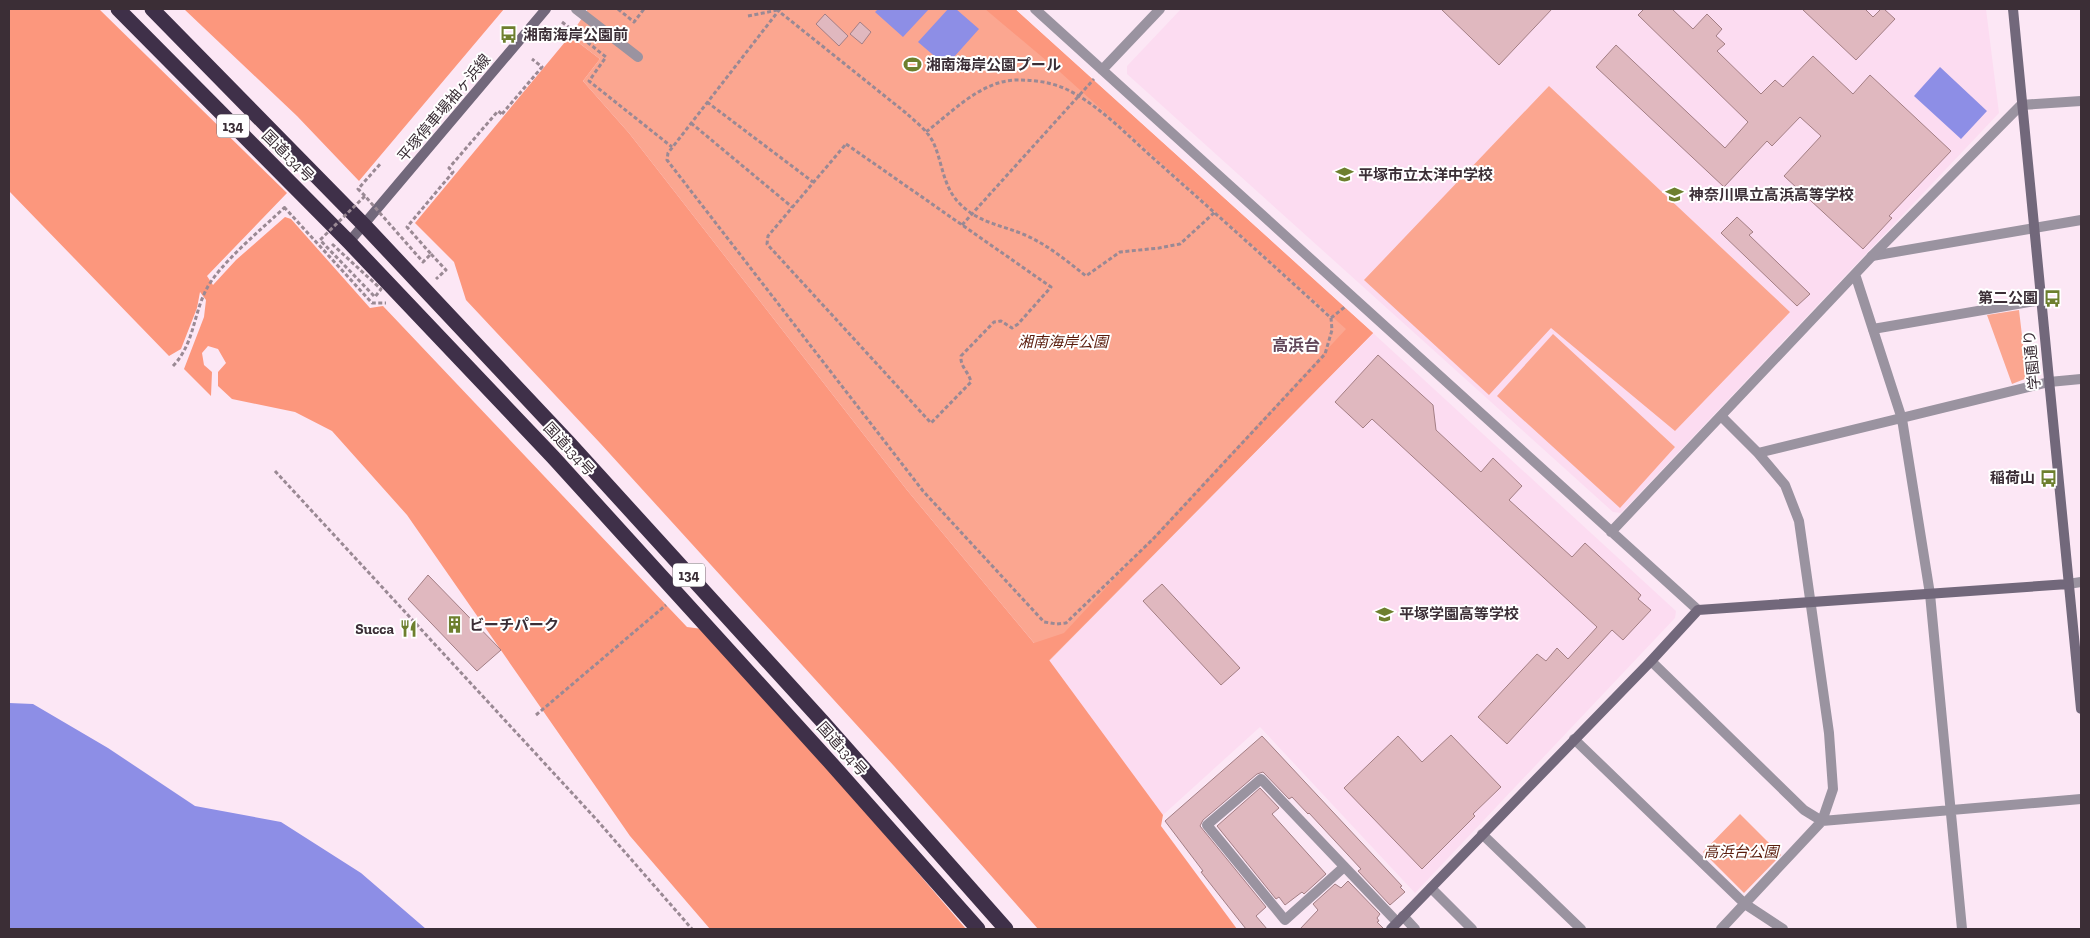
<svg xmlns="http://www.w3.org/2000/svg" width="2090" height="938" viewBox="0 0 2090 938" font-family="'Zilla Slab','Noto Sans JP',serif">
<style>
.built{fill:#fcdcf1}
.green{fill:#fba690}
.forest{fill:#fc977d}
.water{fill:#8d8ee6}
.building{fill:#e0b8bf;stroke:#a37e84}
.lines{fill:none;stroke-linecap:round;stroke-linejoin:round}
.path{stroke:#9a8994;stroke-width:3;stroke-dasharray:4 2.5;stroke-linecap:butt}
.lane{stroke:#9a93a0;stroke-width:10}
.street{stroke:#9a93a0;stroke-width:10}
.secondary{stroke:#72687b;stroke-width:10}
.highway{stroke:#3f3049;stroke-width:15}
.path-bridge{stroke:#9a8994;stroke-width:3;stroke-dasharray:4 2.5;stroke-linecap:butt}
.labels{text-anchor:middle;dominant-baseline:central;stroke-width:4;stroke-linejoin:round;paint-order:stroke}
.shield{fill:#fff;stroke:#766d72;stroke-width:1}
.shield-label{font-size:14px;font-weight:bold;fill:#3b2e36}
.poi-label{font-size:15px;font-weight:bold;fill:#3b2e36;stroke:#fff;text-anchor:start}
.street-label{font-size:15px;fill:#3b2e36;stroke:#fff}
.park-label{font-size:15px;font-style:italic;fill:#5a1c0c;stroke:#fff}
.neighbourhood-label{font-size:16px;font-weight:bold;fill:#614659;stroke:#fff}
</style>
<rect width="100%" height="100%" fill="#fce7f5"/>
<path class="built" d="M1181,9H1986L1999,113L1621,513L1613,512L1127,74V66Z
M1373,333L1676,611L1675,618L1415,893L1260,727L1163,815L1049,661Z"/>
<path class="green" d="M588,9H1015L1373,333L1049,661L907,490L629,133L583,81L600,59L570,36Z
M1549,86L1790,312L1675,431L1551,328L1489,395L1364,280Z
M2019,310L2027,378L2012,384L1987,315Z
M1553,334L1675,447L1620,508L1497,396Z
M1740,814L1781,855L1744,893L1703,852Z"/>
<path class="forest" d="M9,9H99L287,193L207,276L213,285L236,260L285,217L291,219L370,308L383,306L687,627L710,630L966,929H710L630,836L407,515L332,431L295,412L232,399L218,386V372L226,363L218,349L208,346L202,353L204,365L212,372L211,396L184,369L204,317L206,300L200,292L197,308L181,349L169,356L9,191Z
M184,9H504L359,181L297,116Z
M985,9H1015L1373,333L1049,660L1163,815L1161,826L1237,929H1038L894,766L600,443L466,300L454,262L415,223L570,36L600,59L583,81L629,133L907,490L1034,643L1064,633L1346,329L1060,72Z"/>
<path class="water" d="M878,9H929L903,37L875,12Z
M948,9H956L979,29L946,66L918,42Z
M1940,67L1987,111L1961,139L1914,96Z
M9,703L33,704L108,748L195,806L281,822L361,873L426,929H9Z"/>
<path class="building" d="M1441,9H1552L1499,65Z
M1644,9H1672L1693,29L1707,14L1722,29L1716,36L1725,44L1717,51L1761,94L1775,80L1783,87L1813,56L1853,94L1870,75L1951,151L1889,216L1892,218L1863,249L1784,176L1821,136L1800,117L1772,146L1767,141L1724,187L1596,67L1616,45L1725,148L1748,122L1638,15Z
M1802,9H1865L1873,17L1881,9H1884L1895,19L1856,60Z
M825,14L848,36L839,46L816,24Z
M860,22L871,32L862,44L850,34Z
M1737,217L1753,232L1749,235L1810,294L1797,306L1721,233Z
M1378,355L1433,405L1436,430L1481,472L1493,458L1522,486L1509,500L1572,557L1585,543L1641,595L1638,599L1651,610L1623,640L1612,630L1507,744L1478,717L1537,654L1546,661L1557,648L1568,659L1597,627L1372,419L1363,428L1335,402Z
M428,575L501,650L477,671L408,599Z
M1162,584L1240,668L1221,685L1143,601Z
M1451,735L1501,787L1473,814L1475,816L1422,869L1344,788L1398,736L1422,762Z
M1262,736L1402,886L1400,887L1405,892L1390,905L1358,871L1361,869L1309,813L1308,814L1292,797L1289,799L1263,772L1257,774L1203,820L1200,826L1266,907L1256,916L1267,929H1246L1201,872L1203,871L1165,821Z
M1260,788L1279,808L1272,814L1326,874L1304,894L1302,892L1285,905L1279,897L1276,899L1217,826Z
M1348,881L1380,914L1377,918L1379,921L1377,922L1384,929H1300L1318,910L1313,904L1335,884L1341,888Z"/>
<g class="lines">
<path class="path" d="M618,9L634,22L644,9
M776,9L906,113C916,122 929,132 934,144C943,165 943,187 960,204C979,223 1002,225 1025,235C1048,245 1067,261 1086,276L1120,252L1159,248L1180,244L1215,212
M780,9L668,153L667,160L923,491L1044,622L1057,624L1066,623L1153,539L1325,354L1332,330L1331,318C1272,264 1213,211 1153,158C1127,135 1100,106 1068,90C1052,82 1034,80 1016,80C981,81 952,112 926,132
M748,16L778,10
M562,22L606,57L589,81L672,147
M707,102L813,182
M502,114L542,67L532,59
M691,123L792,207
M846,144L1051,287L1018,324L1012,328L1001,321L994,322L961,356C960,367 969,372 971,382L931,423L767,244L768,236Z
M365,196L358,189L381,163
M284,207L372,303H386
M962,225L1094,79
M431,254L446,270L436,279
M1331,318L1346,306
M173,366C194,344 193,316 206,290C219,264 263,228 285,207
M275,471L596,819L692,929
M536,715L666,605"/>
<path class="lane" d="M576,9L638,57
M1872,256L2081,220
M1873,329L2041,300
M1431,888L1472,929"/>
<path class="street" d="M1035,9L1698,610
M1102,70L1160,9
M1855,274L1902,419L1930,594L1962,929
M1758,453L2049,382L2081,379
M1611,532L1872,256L2021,105L2081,101
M2068,584L2081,582
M1651,661L1804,810L1822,821L2081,799
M1574,739L1745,904L1783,929
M1482,834L1581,929
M1344,867L1285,920L1207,825L1261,779L1397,922
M1403,916L1415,929
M1721,929L1822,821L1833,789L1829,733L1799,521L1785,485L1758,453L1721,416"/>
<path class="secondary" d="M2013,9L2081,709
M349,242L546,9
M1391,929L1651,661L1698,610L2068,584"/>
<path class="highway" d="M118,9L349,242L553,457L829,761L978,929
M152,9L365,226L568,442L822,721L1006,929"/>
<path class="path-bridge" d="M332,244L381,289L375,297L320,240L365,196L423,262L431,254L407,227L453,172L449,168L498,111L502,114"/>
</g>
<defs>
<symbol id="bus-bare" viewBox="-9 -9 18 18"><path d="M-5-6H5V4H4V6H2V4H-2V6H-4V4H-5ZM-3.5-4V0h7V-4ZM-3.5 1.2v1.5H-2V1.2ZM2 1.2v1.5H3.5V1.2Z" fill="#6d7f2e" stroke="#fff" stroke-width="2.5" paint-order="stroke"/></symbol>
<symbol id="stadium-bare" viewBox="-9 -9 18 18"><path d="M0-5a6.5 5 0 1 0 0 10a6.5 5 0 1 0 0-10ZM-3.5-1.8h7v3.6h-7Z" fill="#6d7f2e" stroke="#fff" stroke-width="2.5" paint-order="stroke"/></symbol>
<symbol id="school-bare" viewBox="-9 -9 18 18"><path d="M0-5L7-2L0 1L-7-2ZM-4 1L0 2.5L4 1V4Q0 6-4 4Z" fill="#6d7f2e" stroke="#fff" stroke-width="2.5" paint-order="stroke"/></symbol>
<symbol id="building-bare" viewBox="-9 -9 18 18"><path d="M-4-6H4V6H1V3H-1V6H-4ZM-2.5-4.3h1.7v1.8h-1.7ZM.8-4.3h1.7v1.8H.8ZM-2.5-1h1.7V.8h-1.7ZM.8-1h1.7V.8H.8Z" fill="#6d7f2e" stroke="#fff" stroke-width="2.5" paint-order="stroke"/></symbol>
<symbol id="restaurant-bare" viewBox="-9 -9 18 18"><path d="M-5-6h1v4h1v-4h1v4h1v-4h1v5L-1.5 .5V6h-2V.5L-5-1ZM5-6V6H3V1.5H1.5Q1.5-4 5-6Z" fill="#6d7f2e" stroke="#fff" stroke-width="2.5" paint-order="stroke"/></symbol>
</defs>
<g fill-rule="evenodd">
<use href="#bus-bare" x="496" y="22" width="25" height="25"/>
<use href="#stadium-bare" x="900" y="52" width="25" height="25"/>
<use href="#school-bare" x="1332" y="162" width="25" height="25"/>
<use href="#school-bare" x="1662" y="182" width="25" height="25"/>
<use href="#bus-bare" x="2040" y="286" width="25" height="25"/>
<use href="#bus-bare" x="2036" y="466" width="25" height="25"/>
<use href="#school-bare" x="1372" y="602" width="25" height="25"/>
<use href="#building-bare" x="442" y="612" width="25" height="25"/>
<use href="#restaurant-bare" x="396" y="616" width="25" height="25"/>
</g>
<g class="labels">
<g class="shield">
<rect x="217" y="114.5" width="32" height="23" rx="4"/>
<rect x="673" y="563.5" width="32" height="23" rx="4"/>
</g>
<g class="shield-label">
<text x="233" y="126">134</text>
<text x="689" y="575">134</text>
</g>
<g class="poi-label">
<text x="523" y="35">湘南海岸公園前</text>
<text x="926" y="65">湘南海岸公園プール</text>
<text x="1358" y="175">平塚市立太洋中学校</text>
<text x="1689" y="195">神奈川県立高浜高等学校</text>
<text x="2038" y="298" text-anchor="end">第二公園</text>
<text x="2035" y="478" text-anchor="end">稲荷山</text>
<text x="1399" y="614">平塚学園高等学校</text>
<text x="469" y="625">ビーチパーク</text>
<text x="394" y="629" text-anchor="end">Succa</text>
</g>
<g class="street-label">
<text transform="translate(444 108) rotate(-50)">平塚停車場袖ヶ浜線</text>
<text transform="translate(288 156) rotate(45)">国道134号</text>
<text transform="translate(2032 360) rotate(-96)">学園通り</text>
<text transform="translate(569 449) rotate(47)">国道134号</text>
<text transform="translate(842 749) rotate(48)">国道134号</text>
</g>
<g class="park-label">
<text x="1063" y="342">湘南海岸公園</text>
<text x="1741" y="852">高浜台公園</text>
</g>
<g class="neighbourhood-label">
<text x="1296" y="345">高浜台</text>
</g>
</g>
<rect width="2090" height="938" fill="none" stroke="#3b2e36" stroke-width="20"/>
</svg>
